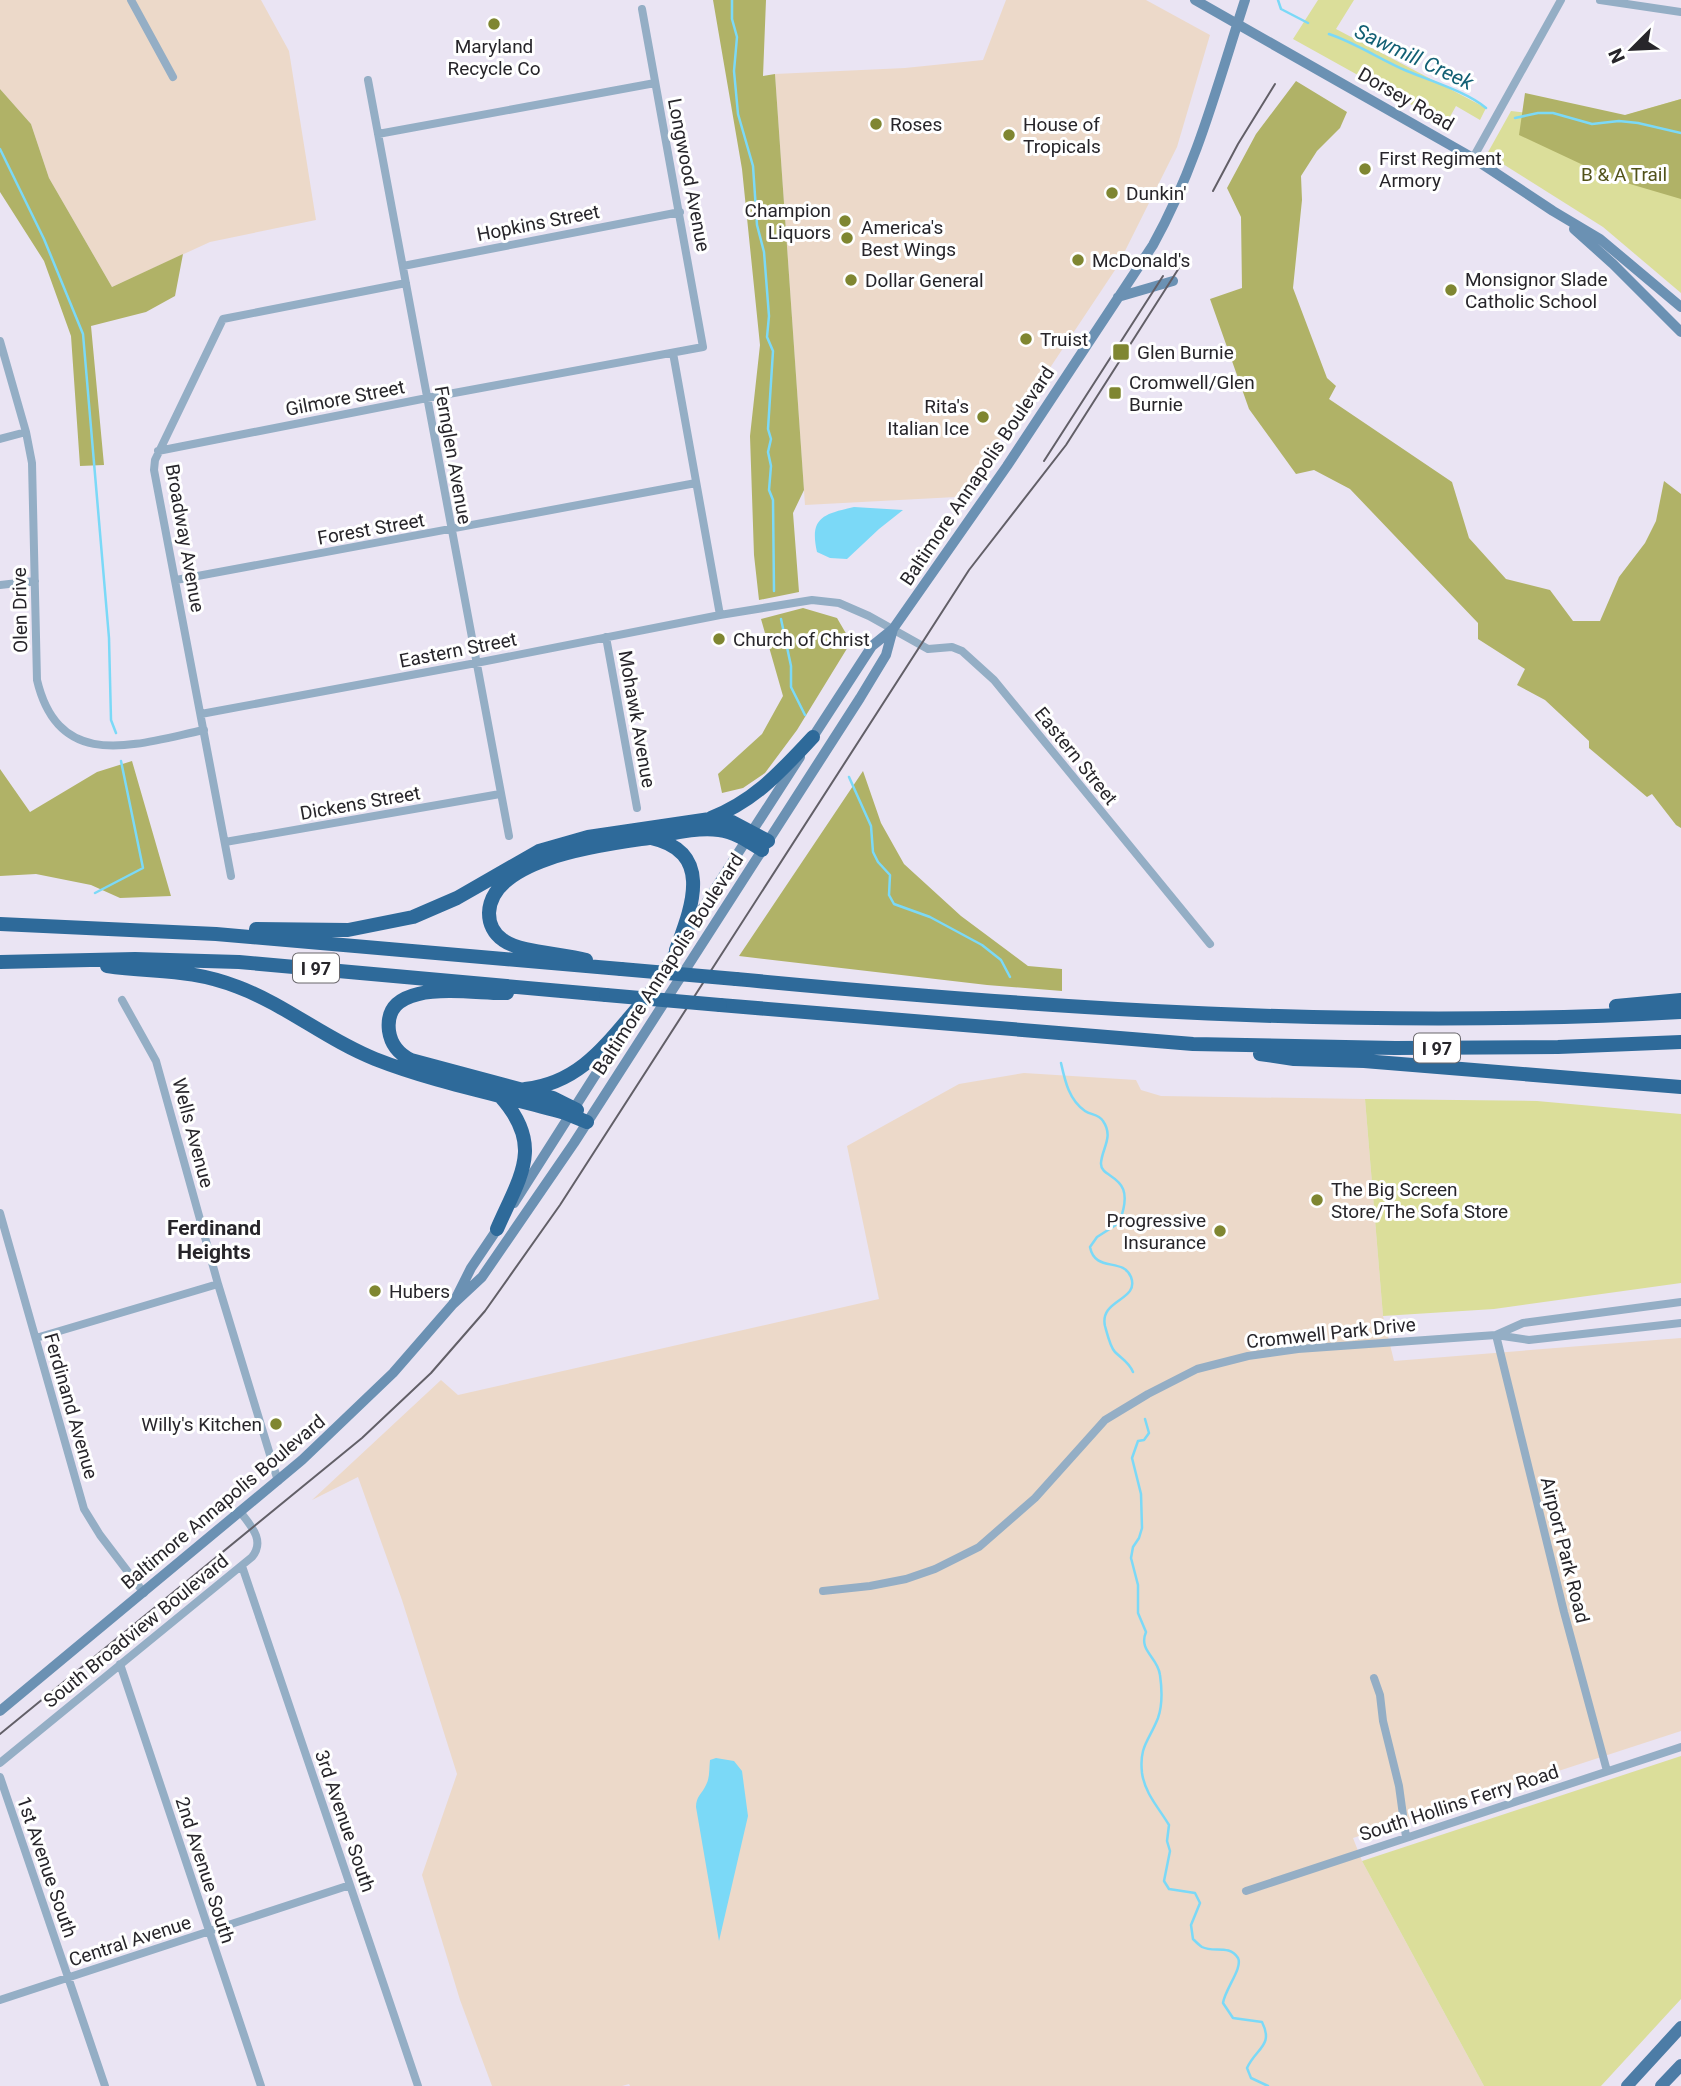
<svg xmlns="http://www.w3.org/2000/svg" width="1681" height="2086" viewBox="0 0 1681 2086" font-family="Roboto,sans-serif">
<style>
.commercial{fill:#ecd9c9}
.green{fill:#dbde9a}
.forest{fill:#b0b267}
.water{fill:#7bd9f7}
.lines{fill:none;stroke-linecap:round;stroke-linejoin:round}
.stream{stroke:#7bd9f7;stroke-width:2.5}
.street{stroke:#94aec5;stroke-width:8}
.secondary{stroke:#6b91b3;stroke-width:10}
.primary{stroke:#4c7ca6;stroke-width:12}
.highway{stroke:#2e6a9a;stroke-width:14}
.tram{stroke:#625f67;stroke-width:2}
.highway-bridge{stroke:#2e6a9a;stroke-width:14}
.poi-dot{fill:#7f8631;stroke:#fff;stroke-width:2.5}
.labels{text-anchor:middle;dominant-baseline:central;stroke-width:6;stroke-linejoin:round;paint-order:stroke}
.shield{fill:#fff;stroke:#68666a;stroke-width:2}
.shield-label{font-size:18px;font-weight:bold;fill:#27252a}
.poi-label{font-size:19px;fill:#27252a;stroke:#fff;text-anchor:start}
.street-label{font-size:19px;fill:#27252a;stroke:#fff}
.park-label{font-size:19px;fill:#51521a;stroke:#fff}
.water-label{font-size:21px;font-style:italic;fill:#126074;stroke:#fff}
.neighbourhood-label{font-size:21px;font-weight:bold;fill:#27252a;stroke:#fff}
</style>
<rect width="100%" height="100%" fill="#eae4f3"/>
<path class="commercial" d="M0,0H261L289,51L316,220L210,242L112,287L49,178L31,124L0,89Z
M1006,0H1146L1210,35L1177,147L1117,267L1018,416L956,497L805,505L775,74L905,68L983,60Z
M1024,1073L1136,1080L1141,1090L1161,1096L1365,1099L1383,1316L1394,1361L1681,1338V1731L1353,1838L1362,1861L1484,2086H630L629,2084L622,2086H492L460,2000L422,1875L457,1774L402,1600L358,1477L312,1500L441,1380L458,1395L879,1299L847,1146L959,1084Z"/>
<path class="green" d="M1318,0H1354L1336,29L1486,108L1480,120L1456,106L1446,124L1293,39Z
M1681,99V293L1603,227L1487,154L1511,111L1602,122Z
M1365,1099L1537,1101L1681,1114V1283L1494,1309L1383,1316Z
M1681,1756V1999L1601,2086H1484L1362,1861Z"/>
<path class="forest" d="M713,0H766L763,76L775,74L804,490L793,513L799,592L759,600L754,555L750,436L760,345L742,169Z
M1296,81L1347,112L1340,128L1317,151L1301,176L1302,200L1293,288L1327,378L1336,386L1329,399L1452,482L1469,538L1506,579L1550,590L1573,621H1600L1619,577L1645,543L1656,521L1664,481L1681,494V828L1676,825L1652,794L1647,797L1589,748V741L1545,700L1517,685L1525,669L1478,639V623L1350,489L1314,470L1296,474L1249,409L1210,299L1242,288L1241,217L1227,188L1256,134Z
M0,89L31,124L49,178L112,287L183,254L175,296L146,312L91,326L104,465L80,466L71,336L44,261L0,192Z
M1525,93L1625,115L1681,99V199L1613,179L1519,135Z
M803,608L837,618L851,642L797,730L765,773L743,788L722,793L718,774L762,734L783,696L761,619Z
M132,761L171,896L120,898L91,885L36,874L0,876V769L30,812L97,772Z
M863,771L881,823L904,864L961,916L1028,966L1062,969V991L987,985L739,956Z"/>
<path class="water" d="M854,507L903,510L879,529L847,559L830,558L817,552C809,517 824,514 854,507Z
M716,1758L734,1761L742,1771L748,1816L719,1941L696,1807C696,1796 702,1794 706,1785C710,1778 709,1769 710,1760Z"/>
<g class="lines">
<path class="stream" d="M732,0V19L737,37L734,71L738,114L753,166L757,225L764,252L769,316L767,337L773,351L768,429L771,439L768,452L771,466L769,490L773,500L774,591
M1278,0L1281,9L1308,23
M1329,34C1356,43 1381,60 1407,71C1431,81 1467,92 1486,108
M1515,118L1538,113H1553L1592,124L1619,121L1638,123L1681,133
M0,149L44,239L83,334L109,638L111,720L116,733
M781,619L791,666V687L805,715
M849,777L871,826L873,852L878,862L890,875L889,895L894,904L930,917L982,945L1001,960L1010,977
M95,893L143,868L121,761
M1061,1063C1065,1081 1069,1100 1085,1111C1091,1115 1099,1114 1103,1121C1114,1137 1102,1148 1101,1163C1100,1181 1139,1172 1119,1223L1097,1237L1090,1247C1095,1273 1123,1257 1131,1277C1140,1301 1099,1299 1105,1326C1107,1333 1110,1347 1115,1352C1122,1359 1129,1362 1133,1372
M1145,1419L1149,1433L1144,1440L1138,1441L1132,1458L1141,1494L1142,1528L1139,1538L1133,1547L1131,1558L1138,1585V1613L1146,1632C1138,1651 1158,1657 1160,1675C1162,1689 1163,1704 1158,1718C1149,1741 1139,1746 1142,1773C1145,1794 1159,1808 1169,1825L1167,1841L1170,1851L1164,1881L1169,1889L1195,1893L1200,1903L1191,1925L1193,1939C1196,1942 1199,1945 1202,1947C1214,1953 1229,1944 1238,1958C1243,1968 1225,1989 1223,2003L1233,2018L1262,2022C1274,2046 1256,2048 1247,2068L1251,2078L1268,2086"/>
<path class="street" d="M131,0L173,77
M1600,0L1681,12
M368,80L509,836
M378,134L655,83
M1473,158L1561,0
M403,266L680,212
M0,341L26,432L32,463L37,680C59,773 136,744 204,730
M673,353L720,615
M0,439L26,432
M158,451L427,398L703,347L642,9
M176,580L696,483
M0,585L35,581
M606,637L637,808
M201,714L476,663L720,615L812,600L839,603L869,616L928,649L952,647L962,651L994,680L1210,944
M225,842L500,794
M231,876L154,470L155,460L223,319L406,283
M122,1000L156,1061L218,1284L278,1481
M0,1213L84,1509L100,1535L144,1593
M1496,1335L1564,1612L1607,1771
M1496,1335L1523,1323L1681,1302
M36,1338L218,1284
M242,1566L418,2086
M823,1591L870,1586L906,1579L935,1569L979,1547L1035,1498L1105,1420L1148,1394L1197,1369L1248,1356L1298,1349L1496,1335L1529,1340L1681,1323
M120,1664L261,2086
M1374,1678L1380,1695L1383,1721L1399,1786L1406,1837
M0,1763L252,1557C265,1541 252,1527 241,1513
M0,1777L105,2086
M1246,1891L1681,1747
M0,2000L350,1885"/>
<path class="secondary" d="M1195,0L1473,158L1553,211L1600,239L1681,307
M1574,229L1613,264L1681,332
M1118,297L1173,281
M809,743L872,646L893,629L1007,466L1153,245C1196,168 1218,83 1245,0
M642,1002L800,757
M514,1203L622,1033
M453,1304L471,1268L500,1225
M0,1711L302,1460L393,1373L453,1304L482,1277L574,1143L860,698L886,655L893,629"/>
<path class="primary" d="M1627,2086L1681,2027
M1661,2086L1681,2065"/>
<path class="highway" d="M711,818C756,800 780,772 813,737
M651,838C715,852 691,909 676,950
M0,924L216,934L621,969
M256,929L348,930L413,917L457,898L539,851L588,837L710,819L732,822L768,841
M586,960C563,953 521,953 503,940C494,934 489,924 489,913C491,857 608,844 649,838C671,834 696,827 719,830C735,832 748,841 762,850
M0,962L135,959L239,962L606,995
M107,966C155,973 190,968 238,987C286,1005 327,1040 375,1059C436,1083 502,1095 565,1113L587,1122
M736,979C1050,1009 1366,1030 1681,1012
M507,993C476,995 382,975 389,1031C391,1045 399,1054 411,1060L553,1098L577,1110
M720,1005L1193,1044L1395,1048L1558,1047L1681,1042
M1616,1006L1681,1000
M1260,1054L1294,1059L1364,1061L1681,1087
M525,1089C581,1083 607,1043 641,1004
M497,1229C520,1176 545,1146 500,1096"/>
<path class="tram" d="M1213,191L1238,144L1275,84
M1044,461L1163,276
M0,1734L362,1438L431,1373L485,1311L560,1205L969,570L1066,445L1186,257"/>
<path class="highway-bridge" d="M621,969L736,979
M606,995L720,1005"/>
</g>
<g class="poi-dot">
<circle cx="494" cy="24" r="7"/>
<circle cx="876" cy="124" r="7"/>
<circle cx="1009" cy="135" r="7"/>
<circle cx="1365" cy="169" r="7"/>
<circle cx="1112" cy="193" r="7"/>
<circle cx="845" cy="221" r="7"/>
<circle cx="847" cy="238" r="7"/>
<circle cx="1078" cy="260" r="7"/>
<circle cx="851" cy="280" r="7"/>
<circle cx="1451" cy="290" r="7"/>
<circle cx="1026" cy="339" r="7"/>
<rect x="1112" y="343" width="18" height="18" rx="3.5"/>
<rect x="1108" y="386" width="14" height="14" rx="3.5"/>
<circle cx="983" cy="417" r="7"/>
<circle cx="719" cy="639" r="7"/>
<circle cx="1317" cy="1200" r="7"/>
<circle cx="1220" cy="1231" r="7"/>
<circle cx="375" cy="1291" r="7"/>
<circle cx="276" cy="1424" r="7"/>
</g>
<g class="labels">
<g class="shield">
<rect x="293" y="953.5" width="46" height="29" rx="5"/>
<rect x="1414" y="1033.5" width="46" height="29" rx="5"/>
</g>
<g class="shield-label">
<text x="316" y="968">I 97</text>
<text x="1437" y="1048">I 97</text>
</g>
<g class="poi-label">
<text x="494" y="46" text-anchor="middle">Maryland<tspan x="494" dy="22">Recycle Co</tspan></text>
<text x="890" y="124">Roses</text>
<text x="1023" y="124">House of<tspan x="1023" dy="22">Tropicals</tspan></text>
<text x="1379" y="158">First Regiment<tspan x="1379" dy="22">Armory</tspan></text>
<text x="1126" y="193">Dunkin'</text>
<text x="831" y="210" text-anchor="end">Champion<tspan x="831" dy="22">Liquors</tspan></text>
<text x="861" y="227">America's<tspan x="861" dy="22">Best Wings</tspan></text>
<text x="1092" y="260">McDonald's</text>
<text x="1465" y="279">Monsignor Slade<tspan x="1465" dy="22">Catholic School</tspan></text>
<text x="865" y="280">Dollar General</text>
<text x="1040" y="339">Truist</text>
<text x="1137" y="352">Glen Burnie</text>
<text x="1129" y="382">Cromwell/Glen<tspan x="1129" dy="22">Burnie</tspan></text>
<text x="969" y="406" text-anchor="end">Rita's<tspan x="969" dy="22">Italian Ice</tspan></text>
<text x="733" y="639">Church of Christ</text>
<text x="1331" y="1189">The Big Screen<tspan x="1331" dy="22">Store/The Sofa Store</tspan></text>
<text x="1206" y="1220" text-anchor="end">Progressive<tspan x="1206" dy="22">Insurance</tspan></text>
<text x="389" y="1291">Hubers</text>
<text x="262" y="1424" text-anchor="end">Willy's Kitchen</text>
</g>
<g class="street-label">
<text transform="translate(1406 99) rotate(30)">Dorsey Road</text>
<text transform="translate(689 175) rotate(79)">Longwood Avenue</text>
<text transform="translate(538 223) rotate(-11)">Hopkins Street</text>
<text transform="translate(345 398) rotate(-11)">Gilmore Street</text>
<text transform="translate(453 455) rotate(80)">Fernglen Avenue</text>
<text transform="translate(977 476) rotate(-56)">Baltimore Annapolis Boulevard</text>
<text transform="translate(371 529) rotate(-10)">Forest Street</text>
<text transform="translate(185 538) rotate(80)">Broadway Avenue</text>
<text transform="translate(20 610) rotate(-91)">Olen Drive</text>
<text transform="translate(458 650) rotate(-11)">Eastern Street</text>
<text transform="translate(637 719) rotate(80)">Mohawk Avenue</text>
<text transform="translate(1076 756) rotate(51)">Eastern Street</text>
<text transform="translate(360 803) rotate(-10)">Dickens Street</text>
<text transform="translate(668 964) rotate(-57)">Baltimore Annapolis Boulevard</text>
<text transform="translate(193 1133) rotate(75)">Wells Avenue</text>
<text transform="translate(1331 1333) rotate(-6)">Cromwell Park Drive</text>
<text transform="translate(71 1406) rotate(74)">Ferdinand Avenue</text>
<text transform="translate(223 1502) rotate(-40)">Baltimore Annapolis Boulevard</text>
<text transform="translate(1565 1550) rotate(76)">Airport Park Road</text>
<text transform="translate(136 1631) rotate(-39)">South Broadview Boulevard</text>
<text transform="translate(1459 1803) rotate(-18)">South Hollins Ferry Road</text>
<text transform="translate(345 1821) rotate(71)">3rd Avenue South</text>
<text transform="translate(47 1867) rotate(71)">1st Avenue South</text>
<text transform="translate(205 1870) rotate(72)">2nd Avenue South</text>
<text transform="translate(130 1941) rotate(-18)">Central Avenue</text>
</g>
<g class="park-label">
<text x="1624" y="174">B &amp; A Trail</text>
</g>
<g class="water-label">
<text transform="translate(1414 57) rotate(25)">Sawmill Creek</text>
</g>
<g class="neighbourhood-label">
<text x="214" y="1228">Ferdinand<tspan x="214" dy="24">Heights</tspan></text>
</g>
</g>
<g transform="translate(1632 49) rotate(246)" stroke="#ffffff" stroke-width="5" paint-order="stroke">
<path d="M0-5L12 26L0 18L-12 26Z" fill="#27252a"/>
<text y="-10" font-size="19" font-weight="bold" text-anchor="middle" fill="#27252a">N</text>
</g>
</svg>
